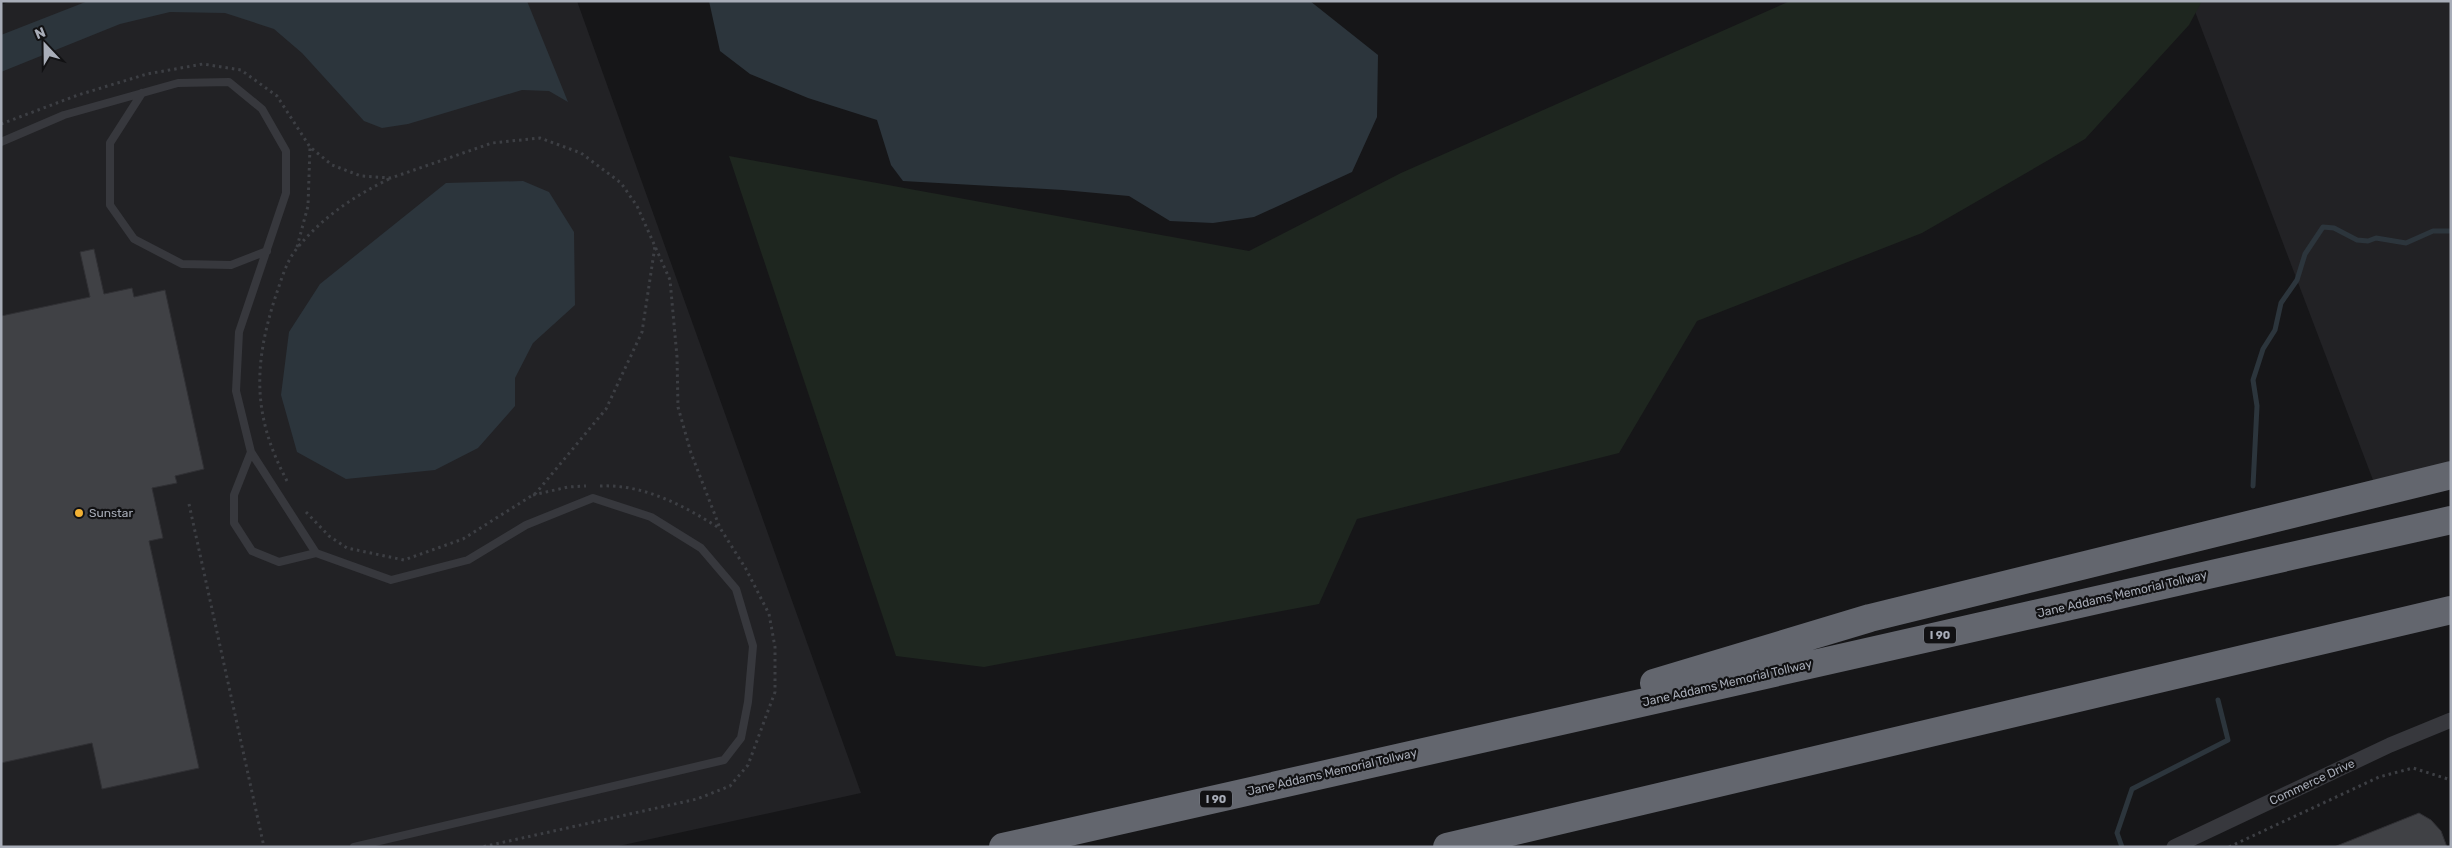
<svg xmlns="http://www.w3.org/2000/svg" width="2452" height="848" viewBox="0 0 2452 848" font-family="Rubik,sans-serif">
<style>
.built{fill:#222225}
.green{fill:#1e261f}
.water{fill:#2c353c}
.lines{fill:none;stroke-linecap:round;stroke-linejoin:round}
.stream{stroke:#2c353c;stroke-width:5}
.building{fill:#404145;stroke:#303034}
.path{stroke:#3d3f44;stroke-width:3;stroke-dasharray:2.5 4;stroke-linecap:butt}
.lane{stroke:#37383d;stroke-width:8}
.street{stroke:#37383d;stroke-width:15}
.highway{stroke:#63666e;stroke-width:28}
.poi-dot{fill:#f2b134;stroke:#111113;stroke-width:2}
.labels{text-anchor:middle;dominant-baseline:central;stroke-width:4.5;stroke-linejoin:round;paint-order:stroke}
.shield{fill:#111113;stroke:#7b7e86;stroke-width:1}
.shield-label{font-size:11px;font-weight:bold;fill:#a8adb8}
.poi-label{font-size:12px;fill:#a8adb8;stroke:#111113;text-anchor:start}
.street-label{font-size:12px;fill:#a8adb8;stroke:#111113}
</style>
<rect width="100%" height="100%" fill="#161618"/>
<path class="built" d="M11,1H577L861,793L614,847H1V5Z
M2191,1H2451V463L2373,480Z"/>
<path class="green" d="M1790,1H2202L2189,25L2085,139L1922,233L1697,321L1619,453L1357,519L1319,604L984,667L896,656L729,156L1249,251L1401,173Z"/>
<path class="water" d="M88,1H527L568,102L549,91L522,90L408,124L382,128L364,121L302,53L274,29L225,13L170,12L120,24L1,72V35Z
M709,1H1310L1378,55L1377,117L1352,172L1254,217L1213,223L1170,221L1129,196L1063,190L903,181L891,165L877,120L808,98L750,74L720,51Z
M523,181L549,192L574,232L575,305L533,343L515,378V406L478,448L435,470L346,479L297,452L281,395L289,332L320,284L446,183Z"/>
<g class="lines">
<path class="stream" d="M2253,486L2257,406L2253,380L2263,349L2275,330L2281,303L2297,280L2305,254L2323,227L2334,228L2357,240L2368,241L2376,238L2406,243L2433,231H2451
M2122,847L2117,833L2132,789L2228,740L2218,700"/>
</g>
<path class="building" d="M94,249L104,294L132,288L134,297L165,290L204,469L175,476L177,483L152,488L163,538L149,541L199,768L102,789L92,743L1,763V316L90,297L80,252Z
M2419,813L2431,820L2441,831L2447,847H2334Z"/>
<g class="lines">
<path class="path" d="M1,124L78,95L147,74L203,64L241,70L277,96L310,147L332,165L361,176L391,178L492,143L540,138L581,153L621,183L637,206L670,280L677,357L678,407L691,453L720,528L746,569L769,614L775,647V692L748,765L730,786L697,799L482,847
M297,247L308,206L310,147
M287,481C253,417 253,367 275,298C281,281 286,261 298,247C323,217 354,196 389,179
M600,486C643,484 683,505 719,528
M533,495L568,487L586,486
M189,504L264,847
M306,512L329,536L347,548L404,560L463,539L536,493L606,409L642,332L655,246
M2229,847L2379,777L2413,768L2451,780"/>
<path class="lane" d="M142,93L110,143V205L134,239L182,264L231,265L267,251
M1,142L64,115L178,83L229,82L262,109L286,151V193L239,332L236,391L251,452L316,553L391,580L468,560L526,525L593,498L651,517L701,548L736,589L753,646L748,702L741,738L724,760L354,847
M251,452L234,495V523L252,551L279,562L316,553"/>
<path class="street" d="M2174,847L2390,745L2451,720"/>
<path class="highway" d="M1654,683L1870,618L2451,475
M1003,847L2451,520
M1447,847L2451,610"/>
</g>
<circle class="poi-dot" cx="79" cy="513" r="5"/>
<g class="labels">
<g class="shield">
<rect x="1924" y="626.5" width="32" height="17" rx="4"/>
<rect x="1200" y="790.5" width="32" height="17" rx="4"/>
</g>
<g class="shield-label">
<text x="1940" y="635">I 90</text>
<text x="1216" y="799">I 90</text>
</g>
<g class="poi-label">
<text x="89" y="513">Sunstar</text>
</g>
<g class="street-label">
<text transform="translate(2122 594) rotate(-13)">Jane Addams Memorial Tollway</text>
<text transform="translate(1727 683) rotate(-13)">Jane Addams Memorial Tollway</text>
<text transform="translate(1332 772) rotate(-13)">Jane Addams Memorial Tollway</text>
<text transform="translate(2312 782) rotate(-25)">Commerce Drive</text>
</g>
</g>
<rect width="2452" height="848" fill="none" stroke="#a8adb8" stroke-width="5"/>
<g transform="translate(45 45) rotate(338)" stroke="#111113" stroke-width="4" paint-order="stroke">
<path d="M0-4L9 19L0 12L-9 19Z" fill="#a8adb8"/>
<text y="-8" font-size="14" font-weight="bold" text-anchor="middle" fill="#a8adb8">N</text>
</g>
</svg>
